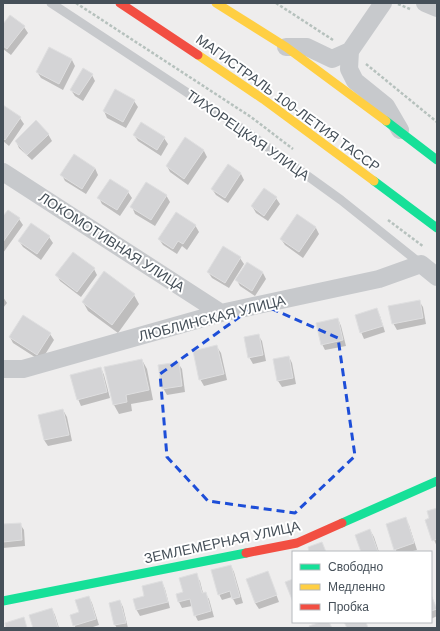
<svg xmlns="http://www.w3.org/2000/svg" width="440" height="631" viewBox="0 0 440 631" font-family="Arial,sans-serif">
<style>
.shadow{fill:#0003}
.building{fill:#d4d4d6;stroke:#dfdfe0}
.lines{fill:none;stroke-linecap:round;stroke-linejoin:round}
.path{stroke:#b6c1bd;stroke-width:2.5;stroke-dasharray:3 2;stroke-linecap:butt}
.lane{stroke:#c7c9cc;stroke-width:9}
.street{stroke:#c7c9cc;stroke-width:18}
.fast{stroke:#16e098;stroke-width:9}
.slow{stroke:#ffcf43;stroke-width:9}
.jam{stroke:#f24e42;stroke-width:9}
.marked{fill:none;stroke:#1d4ed8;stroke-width:3;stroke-dasharray:8 5;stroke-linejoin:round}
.labels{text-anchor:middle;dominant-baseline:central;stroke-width:4;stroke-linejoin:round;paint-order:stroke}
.street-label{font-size:14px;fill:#465059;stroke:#fff}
</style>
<rect width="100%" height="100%" fill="#eeeded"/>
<path class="shadow" d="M10,17L24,27L28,33L11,55L3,49V26Z
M50,48L72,60L75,66L63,90L41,78L37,72Z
M92,75L95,81L83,101L75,96L71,90Z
M115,90L134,101L138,107L126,128L107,118L104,111Z
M3,107L20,118L24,124L9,146L3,141Z
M141,124L164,138L168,144L161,156L138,141L134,135Z
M48,134L52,141L32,160L19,148L16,141Z
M186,139L204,151L207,157L188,185L170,172L167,166Z
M95,168L98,175L86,194L65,181L62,175Z
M241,174L244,180L228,203L216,195L212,189Z
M264,190L276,198L280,204L268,221L256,213L252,206Z
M128,192L132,198L120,216L102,204L99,198Z
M166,195L170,202L155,226L135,214L132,207Z
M298,215L316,228L319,234L303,258L285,245L281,239Z
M3,218L19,219L23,225L3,253Z
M195,225L199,232L187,250L182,246L177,254L163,245L159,239Z
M49,237L53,243L41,260L23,247L19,241Z
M240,258L244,264L229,288L212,278L208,272Z
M247,263L263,273L266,279L255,296L240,286L236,279Z
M94,269L97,275L81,297L60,281L57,275Z
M134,295L139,304L118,333L88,311L83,302Z
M3,297L7,303L3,308Z
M419,301L423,307L426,324L397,330L393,323Z
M377,310L380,316L385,332L364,339L361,332Z
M338,319L341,326L346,346L325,350L322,344Z
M50,334L54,340L41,361L13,343L10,337Z
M258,335L262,341L266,361L253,364L249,357Z
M217,347L221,353L227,380L204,386L200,379Z
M289,357L292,363L296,384L282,387L278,381Z
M142,360L147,369L153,400L131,404L132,411L119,414L114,405L106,368Z
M178,363L182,369L185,392L167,395L163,388Z
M101,368L104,375L110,398L81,406L78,399Z
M63,410L67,417L72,441L48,446L44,440Z
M437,509V547L426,520L430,519Z
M405,518L409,525L417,550L409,552H397L395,549Z
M20,524L24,530L25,546L3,548V525Z
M370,530L374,537L379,552H362Z
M231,566L234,572L243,603L236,605L232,597L222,600L219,594Z
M268,572L279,602L259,609L255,603Z
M196,575L200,581L203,593H205L209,599L214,617L198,621L195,615L192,606L182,608L179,602L177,595L184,593Z
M162,582L165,589L170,608L140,616L136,609Z
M431,594L437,610V616L431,619Z
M89,597L92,603L99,625L90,628H76L74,625Z
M120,601L123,607L128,628H117L115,625L110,604Z
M52,609L55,615L59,628H35Z"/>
<path class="building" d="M10,15L25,26L7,49L3,46V24Z
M49,47L72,59L59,84L36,72Z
M83,68L93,74L79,95L70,90Z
M115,89L135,100L123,122L103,111Z
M3,105L21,117L5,140L3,138Z
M36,120L49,134L27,155L15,141Z
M141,122L165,137L157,150L133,135Z
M185,137L204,150L184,179L166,166Z
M74,154L95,168L82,189L60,175Z
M228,164L241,173L225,198L211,189Z
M110,179L129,191L117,210L97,198Z
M146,182L167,195L151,220L130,207Z
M264,188L277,197L264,216L251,206Z
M8,210L20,218L3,242V216Z
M176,212L196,225L183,244L178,241L173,249L158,239Z
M297,214L316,227L299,252L280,239Z
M31,223L50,236L37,254L18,241Z
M223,246L241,257L225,283L207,272Z
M73,252L95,268L77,292L55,275Z
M247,262L263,272L252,291L235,280Z
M104,271L135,294L112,325L82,302Z
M420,300L423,318L392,324L388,306Z
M377,308L383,326L360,333L355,315Z
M23,315L51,333L37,355L9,337Z
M338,318L343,340L321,345L316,323Z
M259,334L263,355L248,358L244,337Z
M217,345L224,374L199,380L193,351Z
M289,356L293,378L277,381L273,359Z
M142,359L149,390L126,395L127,402L113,405L104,367Z
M179,362L182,386L162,389L158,365Z
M101,367L107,392L77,400L70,375Z
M63,409L69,435L44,440L38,415Z
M437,508V539L432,541L425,520L429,518L427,511Z
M406,517L414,543L394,550L386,524Z
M21,523L22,540L3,542V524Z
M370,529L378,552H361L355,535Z
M322,542L326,552H309L308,547Z
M231,565L240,597L232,599L230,591L218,595L211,570Z
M268,571L277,595L255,603L246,579Z
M197,573L202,593L206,592L211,611L194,616L190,599L178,602L176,594L183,592L179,578Z
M293,579V602L285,582Z
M162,581L168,602L136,610L133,599L144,596L142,586Z
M431,595L437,609L431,611Z
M89,596L96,619L73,626L70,615L79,612L75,600Z
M120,600L126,623L114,625L109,603Z
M52,608L58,628H33L29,615Z
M24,617L27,628H6L5,623Z
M321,622H329L332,628H310L309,626Z
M344,622H366L368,628H347Z"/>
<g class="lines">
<path class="path" d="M76,3L251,117L293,149
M276,3L333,40
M398,4L410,9
M366,64L437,122
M388,220L424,247"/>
<path class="lane" d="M51,3L244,130L341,200L421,264"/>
<path class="street" d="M383,3L350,51L349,69L355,81L386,106L400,130
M425,3L437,8
M286,47H307L332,59L350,51
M3,172L221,313
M3,369H23L221,313L379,279L421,264L437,277"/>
<path class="fast" d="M386,121L437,160
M374,181L437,228
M342,523L437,481
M3,601L246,553"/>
<path class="slow" d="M216,3L286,47L386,121
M198,55L263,99L374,181"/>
<path class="jam" d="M120,3L198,55
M246,553L297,543L342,523"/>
</g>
<path class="marked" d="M259,303L338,338L355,456L295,513L208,501L167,457L160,374Z"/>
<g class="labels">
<g class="street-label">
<text transform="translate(288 103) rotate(36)">МАГИСТРАЛЬ 100-ЛЕТИЯ ТАССР</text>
<text transform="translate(248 135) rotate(35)">ТИХОРЕЦКАЯ УЛИЦА</text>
<text transform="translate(112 242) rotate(33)">ЛОКОМОТИВНАЯ УЛИЦА</text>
<text transform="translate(212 318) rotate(-14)">ЛЮБЛИНСКАЯ УЛИЦА</text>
<text transform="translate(222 542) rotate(-12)">ЗЕМЛЕМЕРНАЯ УЛИЦА</text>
</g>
</g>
<rect width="440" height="631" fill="none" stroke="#465059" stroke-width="8"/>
<rect x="292" y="551" width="140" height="72" fill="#ffffff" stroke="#b5b9bd"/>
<rect x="300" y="564" width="20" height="6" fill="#16e098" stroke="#b5b9bd"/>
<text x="328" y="571" font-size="12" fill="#465059">Свободно</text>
<rect x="300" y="584" width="20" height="6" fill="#ffcf43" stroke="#b5b9bd"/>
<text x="328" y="591" font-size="12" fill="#465059">Медленно</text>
<rect x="300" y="604" width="20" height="6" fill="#f24e42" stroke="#b5b9bd"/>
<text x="328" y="611" font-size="12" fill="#465059">Пробка</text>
</svg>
